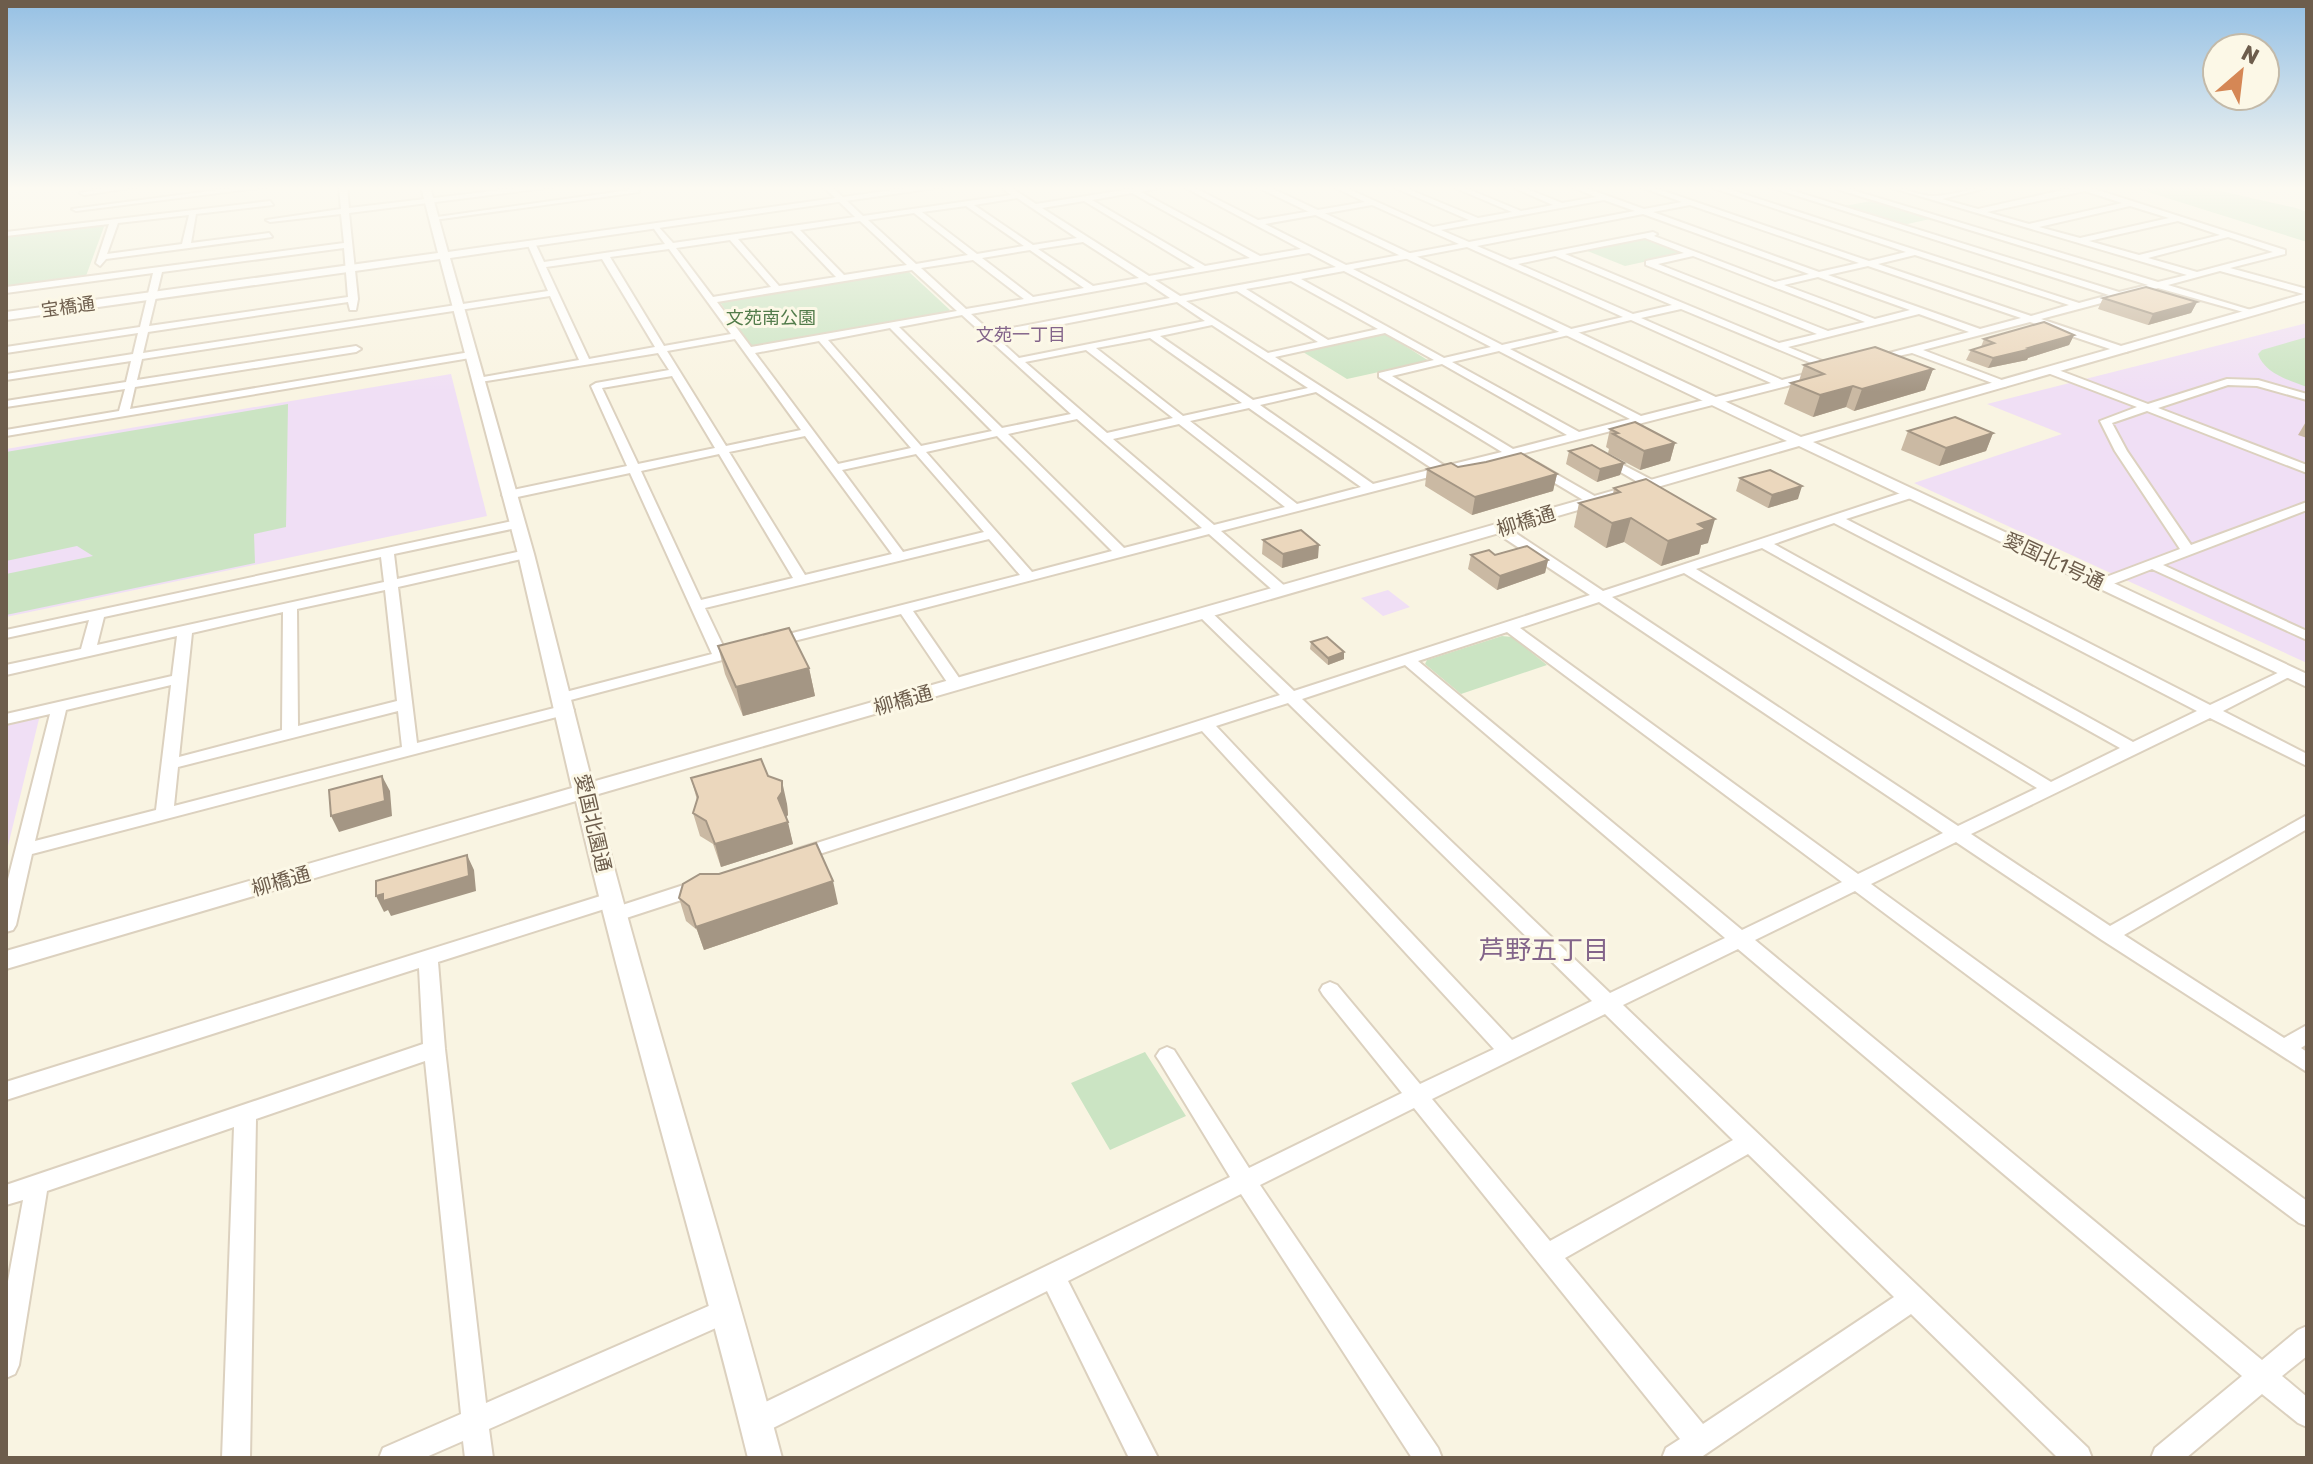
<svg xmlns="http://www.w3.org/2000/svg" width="2313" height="1464" viewBox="0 0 2313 1464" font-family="Rubik,'Noto Sans JP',sans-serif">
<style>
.education{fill:#f0dff5}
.green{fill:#cbe4c3}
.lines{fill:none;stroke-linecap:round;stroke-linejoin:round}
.minor-casing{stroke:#dcd1bf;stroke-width:4}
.tertiary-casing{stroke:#dcd1bf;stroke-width:4}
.minor{fill:#fff;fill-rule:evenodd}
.tertiary{fill:#fff;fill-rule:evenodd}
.wall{fill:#cab9a3}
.shaded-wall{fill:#a49684}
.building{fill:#ebd7bd;stroke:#a49684;stroke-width:2}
.labels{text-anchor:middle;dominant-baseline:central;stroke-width:6;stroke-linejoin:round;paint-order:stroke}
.far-street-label{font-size:18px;fill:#6d5d4c;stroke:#fcf8e7}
.far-park-label{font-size:18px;fill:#527c4b;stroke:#fcf8e7}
.far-neighbourhood-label{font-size:18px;fill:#83648a;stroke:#fcf8e7}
.street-label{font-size:20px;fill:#6d5d4c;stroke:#fcf8e7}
.near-neighbourhood-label{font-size:26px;fill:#83648a;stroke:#fcf8e7}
</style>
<rect width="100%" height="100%" fill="#f9f4e2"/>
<path class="education" d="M2307,323V663L1914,483L2062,434L1987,404Z
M451,374L487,516L6,617V449Z
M1388,590L1410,607L1383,616L1361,598Z
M40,715L6,854V723Z"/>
<path class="green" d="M2132,187H2203L2296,208L2307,212V242Z
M1871,201L1930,219L1903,225L1845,206Z
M105,224L86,276L6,288V236Z
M1645,238L1685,253L1625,266L1585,250Z
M908,271L950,310L947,312L752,347L719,301Z
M1382,335H1388L1429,361L1347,379L1303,352Z
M2307,337V387C2290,381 2264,373 2258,354L2262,350Z
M288,404L286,527L254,534L255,563L6,615V574L93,556L77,546L6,561V452Z
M1502,636L1512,637L1547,665L1461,694L1425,664L1427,660Z
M1145,1052L1186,1116L1110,1150L1071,1083Z"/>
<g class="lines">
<defs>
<path id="minor" d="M6,187H10L6,191Z
M112,187H136L84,195L80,193Z
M241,187H266L76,211L72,209Z
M339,187H347L349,208L528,187H552L349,213L358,299L356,310H350L348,302L148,332L143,353L548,291L527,243L531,241L535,243L544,262L665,244L652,226L656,224L673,243L855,217L824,187H832L863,216L1011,195L1001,187H1010L1036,204L1143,187H1162L1141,192L1260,256L1301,249L1184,187H1193L1258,220L1365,202L1334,187H1344L1433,227L1469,220L1393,187H1403L1478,218L1512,212L1453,187H1463L1521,211L1553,205L1512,187H1522L1562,203L1596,197L1572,187H1583L1644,209L1682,202L1641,187H1652L1869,261L1906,252L1710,187H1722L2079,303L2109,295L1769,187H1781L2119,292L2148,285L1830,187H1842L2158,282L2187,275L1889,187C1904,187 1918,196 1933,196C1953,196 1972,187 1991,187L1942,199L1978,209L2076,187H2088L2285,250V254L2230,268L2307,289V295L2220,271L2168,285L2254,311V315L2158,288L2041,319L2127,348V352H2119L2030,322L1923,350L2007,382V386L2003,387L1912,353L1870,362V358L1969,332L1919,314L1788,347L1837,367L1838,369L1833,372L1681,309L1641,318L1782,380L1821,370L1826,373L1787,386L1521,454V458L1510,456L1221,531L1287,588L1289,591L1287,594H1277L1209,534L913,611L964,685L961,688H951L901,614L774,646L767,642L769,639L1020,575L989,539L705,608L725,650L745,648L747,651L745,654L563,702L558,700L555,697L558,694L712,654L630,473L508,499L502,495L508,491L627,466L591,386L596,383L669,370L658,353L474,383V379L478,378L579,360L550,296L142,359L137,380L356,346L361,349L356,352L135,387L130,409L470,352L475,355L470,358L6,436V430L119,411L125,389L6,407V401L126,382L131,361L6,380V374L133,354L138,333L6,353V347L140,327L153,273L6,293V287L344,243L341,214L270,222L266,220L341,209ZM2085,191L2122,203L2029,224L1987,212ZM1132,193L1250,258L1205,266L1092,200ZM1017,198L1077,238L1033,245L974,205ZM1604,200L1635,211L1469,242L1441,230ZM1084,201L1195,268L1149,276L1042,208ZM1372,205L1459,244L1346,265L1265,224ZM1690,205L1859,263L1819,272L1653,212ZM966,206L1024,246L977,254L922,212ZM2130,206L2169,218L2080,238L2039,227ZM914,213L968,255L916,264L868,220ZM1643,214L1809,274L1775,282L1654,236L1657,234L1653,232L1510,260L1477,246ZM860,221L907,265L844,275L800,230ZM2178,221L2220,235L2139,255L2089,241ZM792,231L836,277L779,286L738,239ZM2228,237L2273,252L2197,272L2148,258ZM1645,238L1684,253L1646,261V265L1817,334L1779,343L1565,254ZM730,240L771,287L713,297L676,248ZM1083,242L1139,278L1093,286L1038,249ZM1467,247L1623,317L1502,345L1353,269ZM344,248L348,297L149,326L162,272ZM669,249L731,334L664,346L610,257ZM1030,250L1084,288L1033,297L982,258ZM1309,253L1336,267L1180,296L1155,280ZM1915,255L2069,305L2031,316L1878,264ZM1555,256L1672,305L1633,314L1518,264ZM1693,256L1865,322L1828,331L1658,264ZM602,259L655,347L589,359L546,267ZM973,260L1024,299L966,309L921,268ZM1868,266L2021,318L1980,329L1828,275ZM912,270L957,311L751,347L717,302ZM1344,271L1491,347L1444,358L1301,279ZM1818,277L1910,310L1875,319L1784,285ZM1291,281L1378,329L1328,340L1246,289ZM1146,282L1170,298L991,332L971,314ZM1237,291L1318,342L1268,353L1186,301ZM1177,302L1205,321L1019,358L996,337ZM962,315L1071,414L1002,428L899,327ZM1631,320L1771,383L1641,416L1510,349ZM1212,325L1308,388L1253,400L1160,336ZM890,328L992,431L921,446L828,340ZM1385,333L1434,360L1379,373V377L1502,452L1445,466L1275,357ZM1150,338L1242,403L1183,416L1096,348ZM735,339L801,430L726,446L667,351ZM819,341L911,448L838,464L755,353ZM1086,350L1173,418L1107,433L1025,362ZM1499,351L1630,419L1579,432L1452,362ZM1442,364L1567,435L1513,449L1392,376ZM672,376L715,448L638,464L602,388ZM1316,392L1433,469L1373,484L1260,405ZM1249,408L1361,487L1297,504L1190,421ZM1077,419L1202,528L1124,548L1008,434ZM1179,424L1285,507L1214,525L1113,439ZM805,436L892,554L805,575L729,452ZM997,436L1112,551L1032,572L926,452ZM719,454L793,578L701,600L641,471ZM916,454L984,532L903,552L842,470Z
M629,187H636L639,192L434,220L430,218L630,190Z
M270,201L273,205L196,214L191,243L269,233L272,237L106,259L100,266L96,263L109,224L6,236V232ZM189,215L182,244L107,254L118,223Z
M2045,368H2053L2148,404L2227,379L2258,380L2307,394V400L2257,386L2228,385L2158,408L2307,465V473L2147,411L2112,423L2127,451L2191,545L2307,502V510L2163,565L2307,631V640L2152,569L2108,586H2098V580L2180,549L2115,451L2100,421L2137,407L2045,372Z
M1604,455L1656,482L1658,485L1652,489L1648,488L1600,460V456Z
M1537,463L1598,498L1600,501L1594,505L1590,504L1533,470V464Z
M1910,490L1914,491V497L1846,519L2210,705L2284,670L2289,668L2297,673L2223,711L2307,754V766L2210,718L1971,834L2110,926L2307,815V829L2124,935L2284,1038L2307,1025V1044L2301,1048L2307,1052V1072L2102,940L1956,842L1871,884L2307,1201V1226L2299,1223L1855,891L1755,940L2262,1360L2298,1330L2307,1326V1356L2282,1376L2307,1397V1427L2298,1423L2262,1394L2186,1458H2151L2155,1448L2242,1376L1738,949L1623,1005L2088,1448L2092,1458H2058L1911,1314L1700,1458H1662L1666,1448L1680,1439L1414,1108L1260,1185L1438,1448L1442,1458H1412L1241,1194L1068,1281L1158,1458H1129L1047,1291L765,1432L755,1435L745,1432L742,1422L745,1412L1230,1177L1160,1062L1156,1056L1160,1050L1167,1047L1174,1050L1249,1168L1402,1093L1323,995L1320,990L1323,985L1330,982L1337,985L1420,1084L1494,1049L1202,731L807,858H795L792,854L795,850L1280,695L1199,616L1197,613L1199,610H1209L1294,691L1590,595L1495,532V526H1505L1603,591ZM1834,523L2197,711L2133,742L1774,544ZM1762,548L2120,748L2051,782L1696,569ZM1684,573L2037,788L1958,826L1612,597ZM1599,602L1943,833L1858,874L1520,628ZM1507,632L1842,882L1742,930L1418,661ZM1405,665L1725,938L1610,993L1302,699ZM1288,703L1592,1001L1512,1040L1216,726ZM1605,1014L1733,1140L1550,1241L1432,1099ZM1748,1154L1894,1297L1703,1424L1565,1258Z
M517,520L521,521V527L394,554L397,579L526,550L533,554L526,558L398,587L417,743L566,705L574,710L572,713L32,854L16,925L13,930L6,932V887L50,714L6,724V714L172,676L177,636L6,675V665L81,649L89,620L6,638V630ZM381,557L384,582L97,645L104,617ZM385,590L397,701L298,726L297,609ZM283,612L282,730L179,757L192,633ZM171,685L156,810L35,841L66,710ZM398,711L402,747L174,806L178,767Z
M699,880L706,882L708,887L706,892L614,922L607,920L605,915L607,910Z
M610,893L617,895L619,900L617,905L438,962L445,1049L486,1403L727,1298L736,1301L740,1310L736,1319L489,1429L493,1458H465L463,1441L424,1458H379L383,1448L461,1414L425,1061L256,1119L250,1458H222L234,1127L47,1191L19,1365L15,1374L6,1378V1292L23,1200L6,1205V1185L423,1044L419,968L6,1100V1082Z"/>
<path id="tertiary" d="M421,187H430L448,252L915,187H942L450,258L534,554L592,782L1787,441L1257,187H1269L1801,437L2307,293V300L1813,442L2307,674V687L1799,446L595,795C652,1018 723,1236 782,1458H748C694,1238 627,1022 576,801L6,969V951L572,788L518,554L440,259L6,320V312L438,253Z"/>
</defs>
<use href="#minor" class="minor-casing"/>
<use href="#tertiary" class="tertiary-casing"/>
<use href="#minor" class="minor"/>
<use href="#tertiary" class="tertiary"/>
</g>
<path class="wall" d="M2103,298L2197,302L2191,313L2148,325L2098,309Z
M2074,335L2069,345L2028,358L2027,360L1988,368L1966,360L1971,350L1981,347L1984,339Z
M1804,365L1933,369L1925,390L1854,411L1846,407L1813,417L1784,404L1791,383L1799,381Z
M2307,420V438L2298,435Z
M1610,429L1675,443L1670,461L1640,470L1608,453L1609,449L1606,447Z
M1908,431L1993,433L1986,451L1939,466L1901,450Z
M1569,451L1624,463L1620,475L1597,482L1566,464Z
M1458,467L1557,474L1553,491L1472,515L1425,486L1427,469Z
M1740,478L1798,499L1768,508L1736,491Z
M1614,488L1708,543L1701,545L1699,554L1661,566L1624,542L1606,548L1574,527L1579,503L1613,494Z
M1263,540L1318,558L1282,568L1262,554Z
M1471,555H1495L1548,560L1545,573L1497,590L1468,569Z
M1311,642L1344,659L1328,665L1310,649Z
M718,646L809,668L815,696L743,716L725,674Z
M768,776L787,804L788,815L786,817L793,844L721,867L713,844L700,836L693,813L697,800L691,778Z
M679,898L838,904L704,950L697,930L686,921Z"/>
<path class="shaded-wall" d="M2197,302L2191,313L2148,325L2153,314Z
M2074,335L2069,345L2028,358L2027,360L1988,368L1993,358Z
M1933,369L1925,390L1854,411L1862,389Z
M1853,386L1846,407L1813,417L1820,395Z
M1993,433L1986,451L1939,466L1946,448Z
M1675,443L1670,461L1640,470L1644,451Z
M1624,463L1620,475L1597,482L1600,469Z
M1557,474L1553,491L1472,515L1475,497Z
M1802,486L1798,499L1768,508L1772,495Z
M1631,518L1624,542L1606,548L1612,523Z
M1715,519L1708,543L1701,545L1699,554L1661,566L1668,541L1698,524Z
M1319,545L1318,558L1282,568L1283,554Z
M1548,560L1545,573L1497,590L1500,576Z
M1344,652V659L1328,665V658Z
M809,668L815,696L743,716L736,687Z
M382,776L390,791L392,816L339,832L331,816Z
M782,781L787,804L788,815L783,820L778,798Z
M788,822L793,844L721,867L715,844Z
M467,855L474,870L476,891L391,916L388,910L384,912L376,896Z
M833,881L838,904L704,950L696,927Z"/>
<path class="building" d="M2146,287L2197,302L2153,314L2103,298Z
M2044,322L2074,335L2028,348L2031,349L1993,358L1971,350L1994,343L1984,339Z
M1875,347L1933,369L1862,389L1853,386L1820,395L1791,383L1824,374L1804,365Z
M1955,417L1993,433L1946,448L1908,431Z
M1635,422L1675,443L1644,451L1613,434L1618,433L1610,429Z
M1592,445L1624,463L1600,469L1569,451Z
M1521,453L1557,474L1475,497L1427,469L1451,463L1458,467L1486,462Z
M1770,470L1802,486L1772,495L1740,478Z
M1646,479L1715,519L1698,524L1706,529L1668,541L1631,518L1612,523L1579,503L1620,492L1614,488Z
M1301,530L1319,545L1283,554L1263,540Z
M1527,546L1548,560L1500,576L1471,555L1489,550L1495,555Z
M789,628L809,668L736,687L718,646Z
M1327,637L1344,652L1328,658L1311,642Z
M761,759L768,776L782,781V792L778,798L788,822L715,844L706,821L693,813L698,797L691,778Z
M382,776L385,801L331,816L329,790Z
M816,843L833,881L696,927L689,906L679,898L683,884L700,874H719Z
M467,855L469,876L383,901V894L376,896V881Z"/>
<linearGradient id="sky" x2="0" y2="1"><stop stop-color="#95c0e4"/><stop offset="0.48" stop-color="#fcfaf2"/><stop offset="1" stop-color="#fcfaf2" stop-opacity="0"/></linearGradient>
<rect width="2313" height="392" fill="url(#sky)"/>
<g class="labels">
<g class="far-street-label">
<text transform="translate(68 307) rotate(-8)">宝橋通</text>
</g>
<g class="far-park-label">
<text x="771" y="318">文苑南公園</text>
</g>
<g class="far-neighbourhood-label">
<text x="1021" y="335">文苑一丁目</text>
</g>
<g class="street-label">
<text transform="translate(1526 521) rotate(-17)">柳橋通</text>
<text transform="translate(2054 561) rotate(25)">愛国北1号通</text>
<text transform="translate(903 700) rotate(-16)">柳橋通</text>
<text transform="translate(593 823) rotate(77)">愛国北園通</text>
<text transform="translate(281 881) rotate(-16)">柳橋通</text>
</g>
<g class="near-neighbourhood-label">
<text x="1544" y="950">芦野五丁目</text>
</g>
</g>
<rect width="2313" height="1464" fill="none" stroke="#6d5d4c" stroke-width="16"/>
<g transform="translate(2241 72) rotate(28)"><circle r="38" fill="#fcf8e7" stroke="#c3baa9" stroke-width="2"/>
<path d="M0-6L14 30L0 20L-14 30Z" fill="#d58755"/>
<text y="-12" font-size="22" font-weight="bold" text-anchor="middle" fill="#6d5d4c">N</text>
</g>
</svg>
